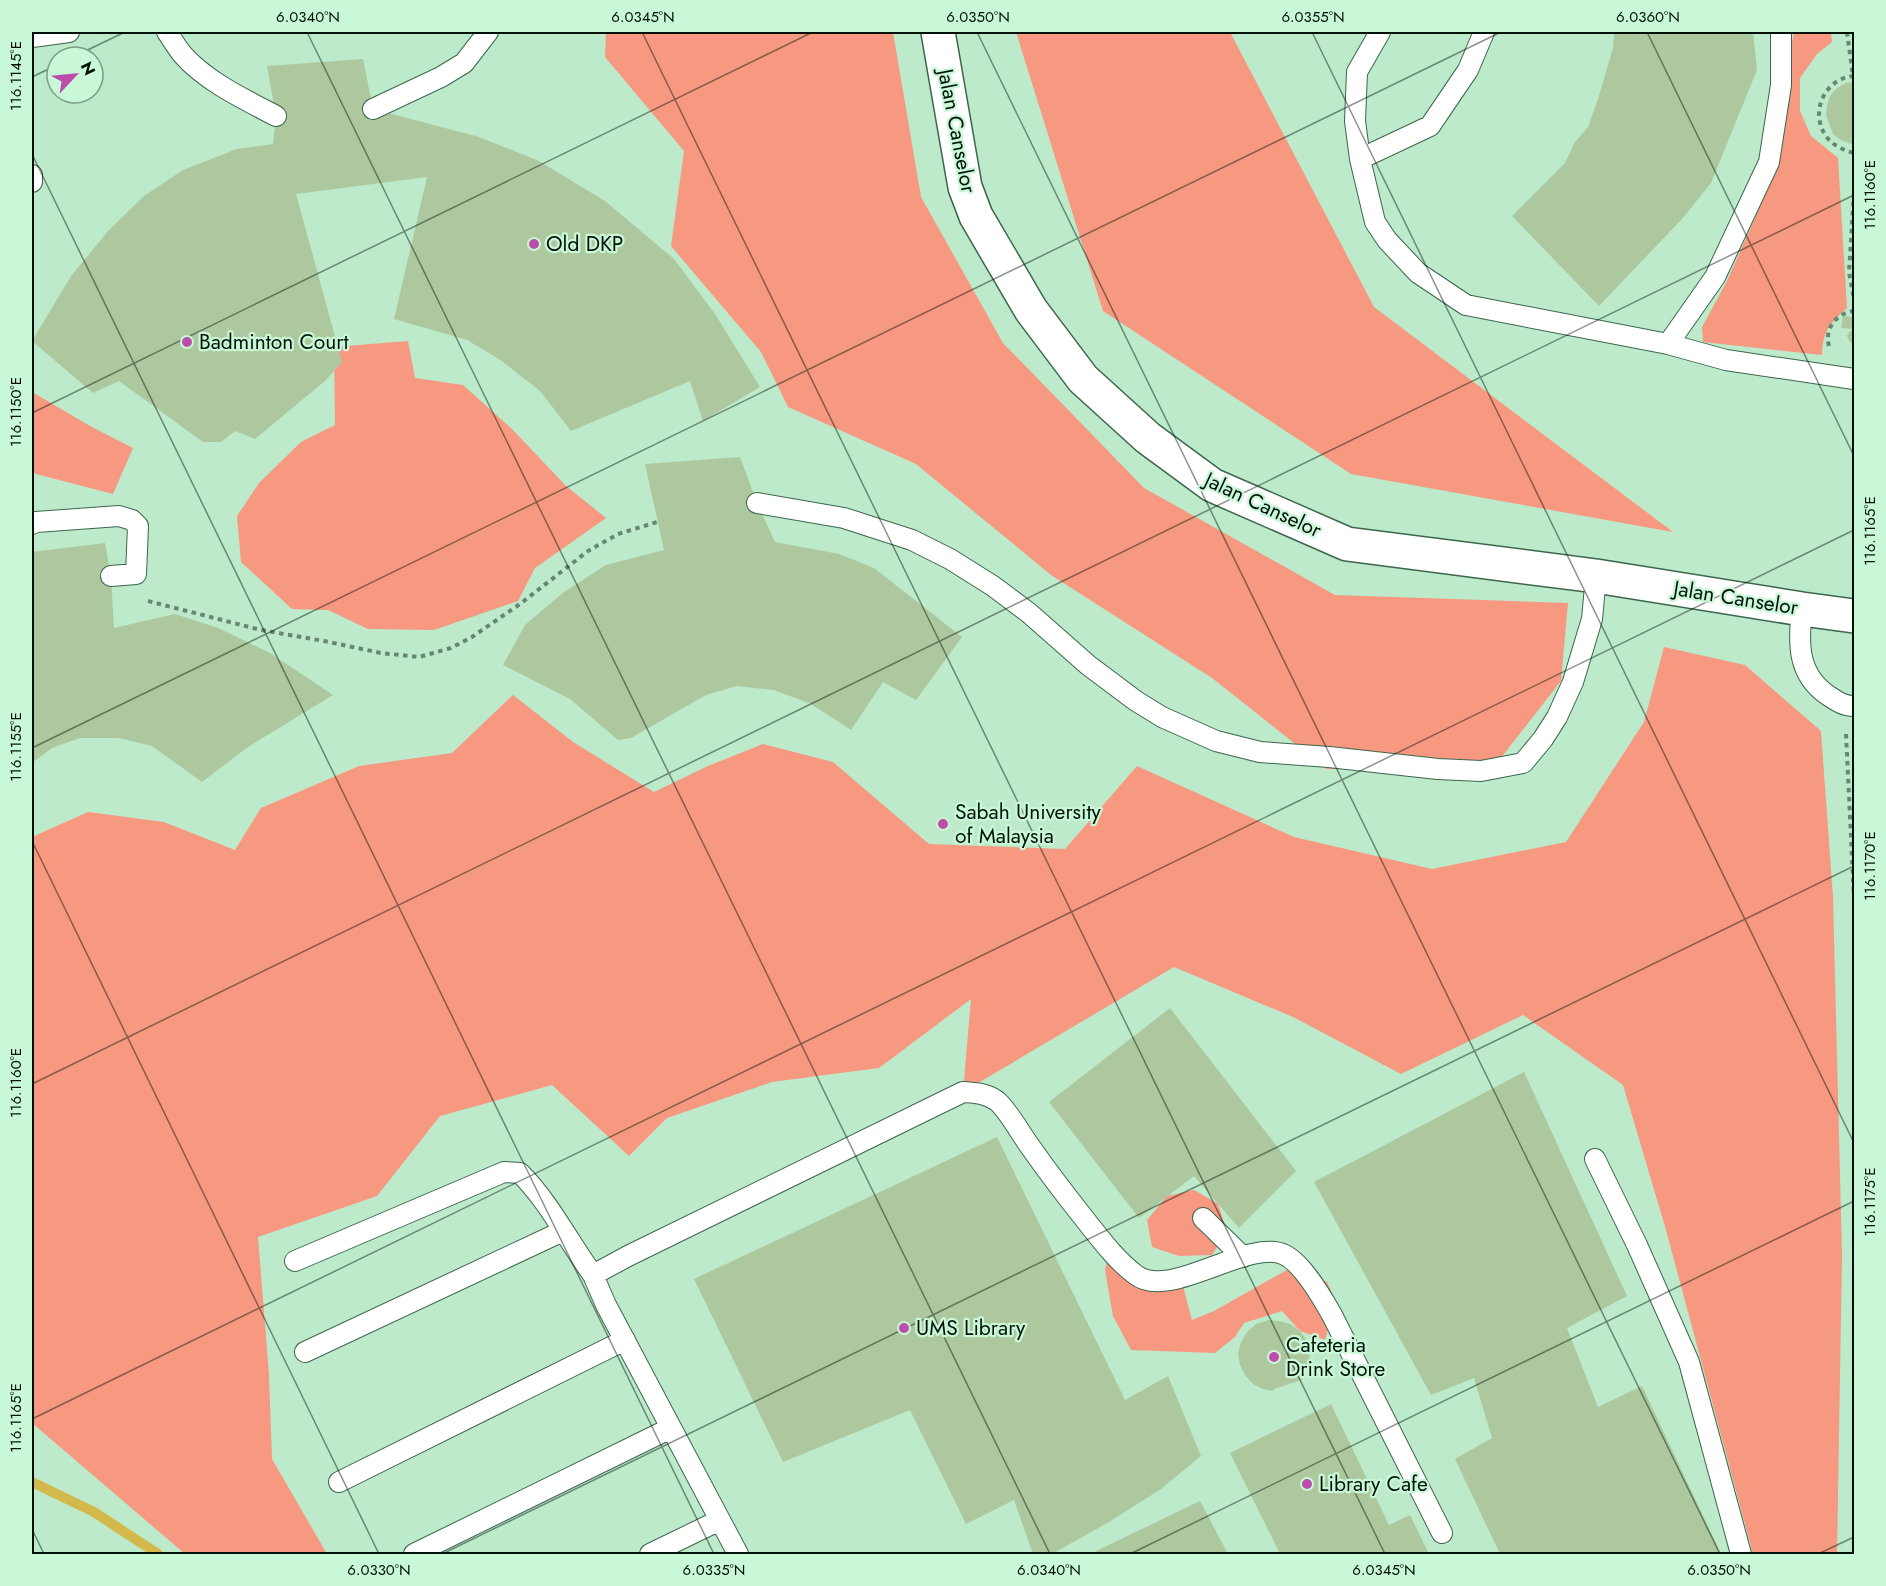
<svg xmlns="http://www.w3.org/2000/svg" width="1886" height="1586" viewBox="0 0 1886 1586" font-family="Jost,sans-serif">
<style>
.green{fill:#f79881}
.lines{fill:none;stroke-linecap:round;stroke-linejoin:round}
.stream{stroke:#d3b84b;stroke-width:10}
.building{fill:#adc89e}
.lane-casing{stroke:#3c664b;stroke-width:22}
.street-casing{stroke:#3c664b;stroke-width:36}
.path{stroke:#678772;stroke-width:4;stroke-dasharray:4.5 4.5;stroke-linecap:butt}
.lane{stroke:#fff;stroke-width:20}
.street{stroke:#fff;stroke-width:33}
.ticks{fill:none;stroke:#021107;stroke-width:1.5;stroke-opacity:0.45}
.poi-dot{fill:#bd4daa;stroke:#c9f8d8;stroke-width:2}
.labels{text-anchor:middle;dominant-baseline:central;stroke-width:4.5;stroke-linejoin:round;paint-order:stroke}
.street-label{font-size:21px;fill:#021107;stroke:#c9f8d8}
.poi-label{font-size:21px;fill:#021107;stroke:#c9f8d8;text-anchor:start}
.neatline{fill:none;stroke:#021107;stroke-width:2}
.ticks-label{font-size:15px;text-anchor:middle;fill:#021107}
</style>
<rect width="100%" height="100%" fill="#bceacb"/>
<path class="green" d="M606,32H893L921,197L1003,343L1144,488L1335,595L1568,603L1561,681L1492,769H1327L1212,678L1051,575L916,464L788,407L761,352L671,246L684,151L605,57Z
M1016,32H1230L1374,307L1673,532L1351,474L1103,311Z
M1794,32H1831L1832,42L1817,54L1800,78V111L1811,136L1838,158L1847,308C1829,324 1823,331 1822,355L1703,342L1702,327L1727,281L1758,211L1764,193Z
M408,341L415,378L463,385L512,429L566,486L606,518L535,568L518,601L434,630L368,629L328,610L292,609L241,562L237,516L259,483L301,442L335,425L334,347Z
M32,392L90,426L133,448L113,494L32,473Z
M1664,647L1745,665L1821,731L1833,897L1842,1255L1837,1554H1753L1666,1230L1623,1085L1523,1015L1401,1074L1293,1017L1174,967L963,1092L971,999L879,1068L772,1082L667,1118L629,1156L552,1085L440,1116L377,1196L258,1237L269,1375L272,1459L327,1554H185L32,1423V837L88,812L164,822L235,850L261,808L359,766L452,753L513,695L573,742L654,792L708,766L763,744L833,762L929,844L1065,849L1137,766L1294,837L1432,869L1566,842L1644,722Z
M1194,1190L1218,1204L1227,1232L1212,1255L1179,1256L1152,1247L1147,1220L1167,1196Z
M1110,1251L1144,1279H1181L1192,1320L1214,1311L1294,1266L1327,1282L1336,1302L1325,1340L1300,1331L1282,1311L1244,1323L1235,1337L1215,1353L1131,1350L1113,1316L1105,1270Z"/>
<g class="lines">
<path class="stream" d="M32,1482L94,1512L158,1554"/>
</g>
<path class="building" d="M1614,32H1753L1757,70L1711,183L1682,219L1599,306L1512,216L1565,163L1575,142L1588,127L1599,96L1613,48Z
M363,59L373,109L479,137L539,161L605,201L674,259L715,314L760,387L703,421L690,381L571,431L540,391L499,359L467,340L394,319L427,177L296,194L342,362L325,381L255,439L235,431L221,442H203L119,381L93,393L32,341L71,276L109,230L144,196L183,170L237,149L273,144L276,116L267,66Z
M1854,82V144H1851L1841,140L1833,134L1826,115L1827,105L1830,96L1837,88L1846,83Z
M1843,316L1854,317V329L1841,328Z
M1854,329V344L1850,342L1847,336L1849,332Z
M740,457L757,503L775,542L839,554L874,568L962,637L916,700L883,682L851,730L811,704L774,690L737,686L706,695L631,738L618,740L570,699L503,665L525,625L564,592L606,565L664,550L645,464Z
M105,543L111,576L114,628L175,614L218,628L270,653L333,695L248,747L202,782L152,746L119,738H80L52,748L32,763V552Z
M1170,1008L1296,1171L1239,1228L1194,1176L1139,1218L1049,1102Z
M1524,1072L1627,1296L1567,1328L1598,1407L1642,1386L1721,1554H1500L1455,1459L1492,1438L1474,1378L1431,1395L1314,1182Z
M997,1137L1125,1400L1168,1376L1201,1456L1161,1489L1109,1522L1052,1554H1033L1014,1500L966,1524L910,1410L783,1462L694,1279Z
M1268,1320L1279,1321L1290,1324L1300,1331L1307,1341L1310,1351L1309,1362L1301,1380L1274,1389L1272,1391L1263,1389L1253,1384L1245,1375L1240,1365L1238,1353L1241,1342L1247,1332L1256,1324Z
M1331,1404L1389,1525L1410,1515L1429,1554H1280L1230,1453Z
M1200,1501L1228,1554H1090Z"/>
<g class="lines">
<defs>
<path id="lane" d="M167,32C172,39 177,48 183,55C207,82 244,99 276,116
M1380,32L1357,72L1355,121L1360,159L1375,222L1387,240L1418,273L1466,305L1668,344L1726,360L1854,379
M32,37L69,32
M373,109L441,77L464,63L488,32
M1360,159L1430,126L1468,70L1484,32
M32,175V182
M1668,344L1715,277L1769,162L1781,85V32
M757,503L844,518L912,540L950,559L993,586L1029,613L1088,665L1136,701L1162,717L1216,741L1260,752L1329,757L1438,769L1481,771L1523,763L1543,739L1557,717L1573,682L1592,619L1596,576
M32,524L36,522L119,516L132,520L138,526L136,574L111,576
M1802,609C1798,643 1797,675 1829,696C1838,702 1844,706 1854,706
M1595,1159L1637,1245L1689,1362L1741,1554
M1203,1218L1243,1257
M295,1261L504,1172L520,1173C550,1203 568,1241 593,1275
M305,1352L563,1231
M339,1482L625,1340
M414,1554L671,1428
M650,1554L720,1520
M738,1554L606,1305L593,1275L628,1256L963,1092C976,1093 986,1093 997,1101C1007,1109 1021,1134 1029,1145C1048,1172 1067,1197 1087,1222C1102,1241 1117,1261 1136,1275C1170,1301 1249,1237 1285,1255C1303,1264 1323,1299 1332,1315L1442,1533"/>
<path id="street" d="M938,32L965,187L976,216L1031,310L1083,379L1148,438L1212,485L1347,544L1596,576L1802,609L1854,616"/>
</defs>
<use href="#lane" class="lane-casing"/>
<use href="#street" class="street-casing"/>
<path class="path" d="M1847,32L1853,76
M1854,76C1825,78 1809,112 1826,136C1833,146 1844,150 1854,153
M1854,193L1849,272L1854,299
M1829,346C1824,328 1837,313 1854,311
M148,601L261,630L324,641L381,653L419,657L451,648L472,637L520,604L588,551L618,534L657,522
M1846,734L1854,898"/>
<use href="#lane" class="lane"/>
<use href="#street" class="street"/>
</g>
<path class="ticks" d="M307,32L1050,1554M642,32L1385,1554M977,32L1720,1554M1312,32L1854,1143M1647,32L1854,456M73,57L125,32M32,77L57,65M32,154L714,1554M32,413L813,32M32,748L1501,32M32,841L379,1554M32,1084L1854,195M32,1419L1854,530M32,1529L44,1554M442,1554L1854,866M1130,1554L1854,1201M1818,1554L1854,1537"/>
<g class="poi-dot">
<circle cx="534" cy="244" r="6"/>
<circle cx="187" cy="342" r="6"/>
<circle cx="943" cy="824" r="6"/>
<circle cx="904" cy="1328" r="6"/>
<circle cx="1274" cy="1357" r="6"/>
<circle cx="1307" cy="1484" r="6"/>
</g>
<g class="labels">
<g class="street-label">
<text transform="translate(957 131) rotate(79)">Jalan Canselor</text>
<text transform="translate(1263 505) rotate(25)">Jalan Canselor</text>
<text transform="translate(1736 598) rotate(9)">Jalan Canselor</text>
</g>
<g class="poi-label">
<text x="546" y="244">Old DKP</text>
<text x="199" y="342">Badminton Court</text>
<text x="955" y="812">Sabah University<tspan x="955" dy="24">of Malaysia</tspan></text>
<text x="916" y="1328">UMS Library</text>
<text x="1286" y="1345">Cafeteria<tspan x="1286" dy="24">Drink Store</tspan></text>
<text x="1319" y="1484">Library Cafe</text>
</g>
</g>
<rect width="1886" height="1586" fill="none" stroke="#c9f8d8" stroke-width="66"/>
<g transform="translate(75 75) rotate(64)"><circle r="28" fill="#c9f8d8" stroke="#799c84" stroke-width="1.5"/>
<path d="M0-4.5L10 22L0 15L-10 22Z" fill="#bd4daa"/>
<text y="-9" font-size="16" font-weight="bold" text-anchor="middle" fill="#021107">N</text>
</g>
<rect x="33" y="33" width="1820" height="1520" class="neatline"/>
<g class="ticks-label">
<text x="308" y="22">6.0340°N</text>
<text x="643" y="22">6.0345°N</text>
<text x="978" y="22">6.0350°N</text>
<text x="1313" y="22">6.0355°N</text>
<text x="1648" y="22">6.0360°N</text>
<text transform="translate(16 76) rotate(-90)" y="5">116.1145°E</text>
<text transform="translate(1870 195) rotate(-90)" y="5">116.1160°E</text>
<text transform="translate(16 412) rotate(-90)" y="5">116.1150°E</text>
<text transform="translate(1870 531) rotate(-90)" y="5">116.1165°E</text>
<text transform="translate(16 747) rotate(-90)" y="5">116.1155°E</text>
<text transform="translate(1870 866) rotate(-90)" y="5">116.1170°E</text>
<text transform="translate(16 1083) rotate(-90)" y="5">116.1160°E</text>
<text transform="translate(1870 1202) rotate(-90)" y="5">116.1175°E</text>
<text transform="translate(16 1418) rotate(-90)" y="5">116.1165°E</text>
<text x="379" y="1575">6.0330°N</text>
<text x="714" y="1575">6.0335°N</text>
<text x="1049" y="1575">6.0340°N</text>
<text x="1384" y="1575">6.0345°N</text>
<text x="1719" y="1575">6.0350°N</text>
</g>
</svg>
